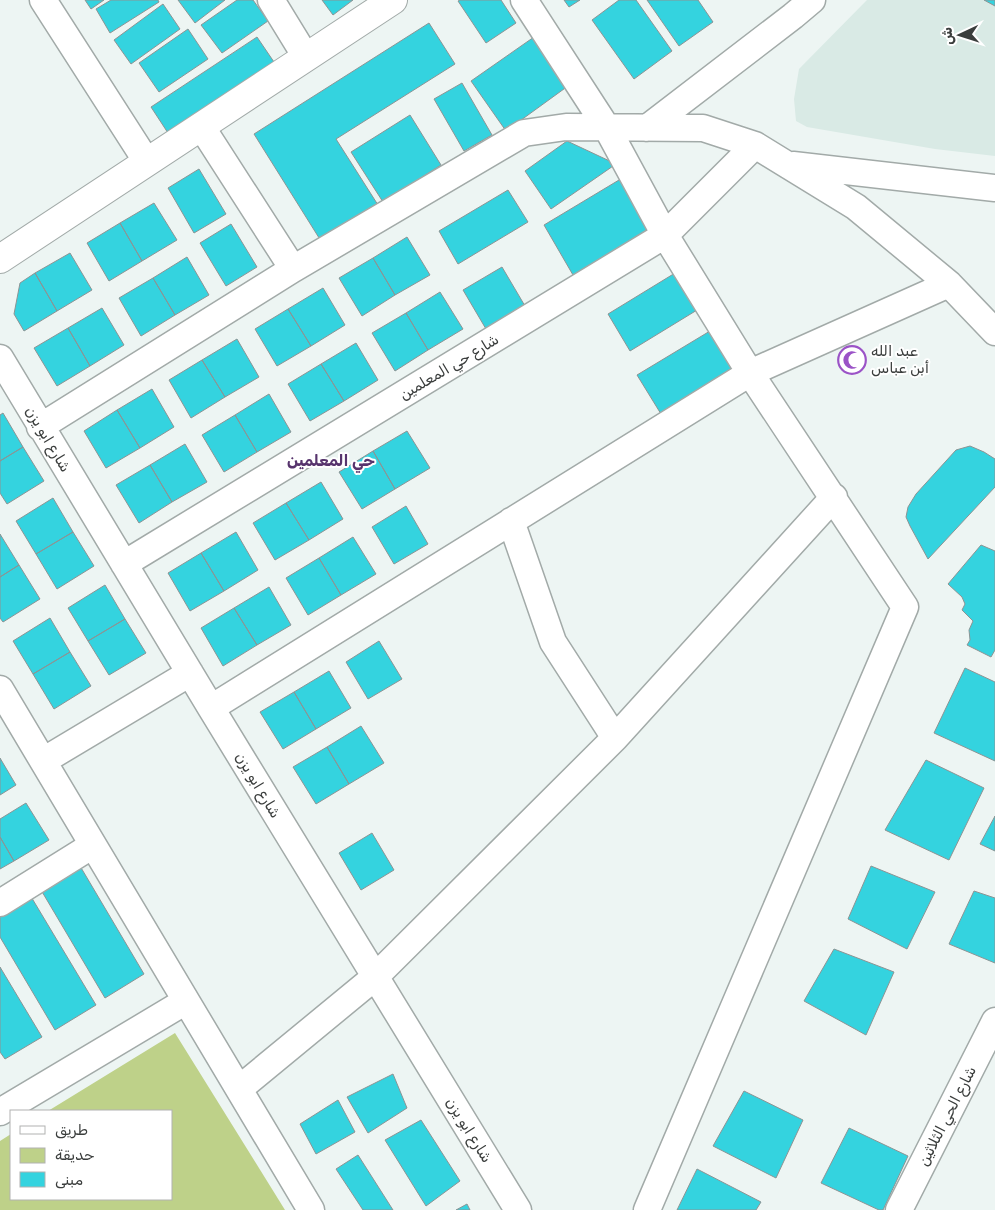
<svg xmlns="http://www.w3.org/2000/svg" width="995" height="1210" viewBox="0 0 995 1210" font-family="Rubik,Vazirmatn,sans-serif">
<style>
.built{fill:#d9eae5}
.green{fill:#bed189}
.building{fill:#34d3df;stroke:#8c9494}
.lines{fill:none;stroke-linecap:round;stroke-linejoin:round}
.street-casing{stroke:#a2aaa8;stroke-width:29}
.secondary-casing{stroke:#a2aaa8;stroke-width:30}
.street{stroke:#fff;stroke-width:26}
.secondary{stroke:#fff;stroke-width:28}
.labels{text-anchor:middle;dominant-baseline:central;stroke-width:4;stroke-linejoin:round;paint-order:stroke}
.poi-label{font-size:15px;fill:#3b3e3d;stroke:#fff;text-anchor:start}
.street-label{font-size:15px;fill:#3b3e3d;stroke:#fff}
.neighbourhood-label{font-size:16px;font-weight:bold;fill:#57346d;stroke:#fff}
</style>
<rect width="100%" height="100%" fill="#edf5f3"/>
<path class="built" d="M867,0H995V156L935,149L807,127L796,121L794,99L799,69Z"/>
<path class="green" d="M175,1033L285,1210H0V1141L11,1134V1199H171V1111H48Z"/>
<path class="building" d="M85,0H104L91,9Z
M111,0H158L159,2L110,33L96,9Z
M178,0H225L195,23Z
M237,0H253L268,21L222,53L201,25Z
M322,0H353L333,15Z
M460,0H501L516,23L486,43L458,1Z
M564,0H580L569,7Z
M619,0H636L672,51L634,79L592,20Z
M647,0H698L713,22L679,46Z
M984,0H995V6Z
M163,4L180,29L131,64L114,40Z
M429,23L455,64L336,139L378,205L321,241L254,134Z
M188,29L208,59L159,92L139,63Z
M257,37L274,62L168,133L151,107Z
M534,37L568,86L506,131L471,81Z
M462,83L492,135L464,151L434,99Z
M410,115L441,165L383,202L351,152Z
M567,141L616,164L551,209L525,171Z
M199,169L226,214L194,233L168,188Z
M624,177L654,228L573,275L544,225Z
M508,190L528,222L458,264L439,231Z
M154,203L177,240L142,261L120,223Z
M120,223L142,261L109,281L87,243Z
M231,224L257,267L226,286L200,243Z
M407,237L430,275L395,295L373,258Z
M70,253L92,290L57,311L35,273Z
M187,257L209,295L175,315L153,278Z
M373,258L395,295L362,316L339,278Z
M502,267L525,306L486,329L463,290Z
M680,270L702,307L630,351L608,314Z
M35,273L57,311L24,331L14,314L20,283Z
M153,278L175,315L141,336L119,298Z
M323,288L345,325L311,346L288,309Z
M440,292L463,329L428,350L406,313Z
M102,308L124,345L90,366L68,328Z
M288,309L311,346L277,366L255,329Z
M406,313L428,350L395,371L372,333Z
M68,328L90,366L57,386L34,348Z
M710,331L734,370L661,414L637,375Z
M237,339L259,377L225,397L202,360Z
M356,343L378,380L344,401L321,364Z
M202,360L225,397L191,418L169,380Z
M321,364L344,401L310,421L288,384Z
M152,389L174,427L140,448L117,410Z
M269,394L291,432L257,452L235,415Z
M117,410L140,448L106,468L84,431Z
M3,413L23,447L0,461V415Z
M235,415L257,452L224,472L202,435Z
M407,431L430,468L395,489L373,451Z
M185,444L207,482L172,502L150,465Z
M970,446L984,452L995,459V487L928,559L910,526L906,517L908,507L916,494L956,450Z
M23,447L44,481L7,504L0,493V461Z
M373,451L395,489L362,509L339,472Z
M150,465L172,502L139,523L116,485Z
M321,482L343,519L309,540L286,503Z
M53,498L73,532L36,554L16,521Z
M286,503L309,540L275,560L253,523Z
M406,506L428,544L394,564L372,527Z
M73,532L94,566L57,589L36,554Z
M236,532L258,570L224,591L201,553Z
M0,534L19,565L0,577Z
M353,537L376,574L341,595L319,558Z
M981,545L995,551V650L991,657L967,645L970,640L969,630L973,621L962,610L965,604L962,597L948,584Z
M201,553L224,591L190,611L168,573Z
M319,558L341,595L308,615L286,578Z
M19,565L40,599L3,622L0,618V577Z
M105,585L125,619L88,641L68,608Z
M269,587L291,625L257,645L234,608Z
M234,608L257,645L223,666L201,628Z
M50,618L70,652L33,674L13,641Z
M125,619L146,653L109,675L88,641Z
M379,641L402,679L368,699L346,662Z
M70,652L91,686L54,709L33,674Z
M965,668L995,682V761L934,733Z
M329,671L351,708L316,729L294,692Z
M294,692L316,729L283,749L260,712Z
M361,726L384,763L349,784L327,747Z
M327,747L349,784L316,804L293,767Z
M0,758L16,785L0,795Z
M926,760L984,788L949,860L885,830Z
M26,803L49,840L14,861L0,837V819Z
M995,816V851L980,844Z
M372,833L394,870L361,890L339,853Z
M0,837L14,861L0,869Z
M80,866L144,974L105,998L41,890Z
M871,866L935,892L907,949L848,919Z
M974,891L995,898V963L949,944Z
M30,895L96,1005L55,1030L0,937V913Z
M834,949L894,972L866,1035L804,1001Z
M0,967L42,1037L5,1059L0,1052Z
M393,1074L407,1108L368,1133L347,1097Z
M744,1091L803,1120L776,1178L713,1146Z
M338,1100L355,1132L316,1154L300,1124Z
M421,1120L460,1181L426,1206L385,1140Z
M849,1128L908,1156L883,1210H879L821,1183Z
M358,1155L393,1210H363L336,1169Z
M697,1169L761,1202L756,1210H677Z
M467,1204L470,1210H456Z"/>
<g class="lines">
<defs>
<path id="street" d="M43,0L147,162
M271,0L306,57
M524,0L607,128L665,235L750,373L905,607L647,1210
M201,126L293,269
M647,128L793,16L812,0
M793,165L995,188
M0,358L211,708L518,1210
M40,427L293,269L524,133L566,127L703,128L755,145L856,207L949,284L995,332
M511,521L553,642L615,738
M124,564L665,235L755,145
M0,689L311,1210
M211,708L750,373L949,284
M43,761L190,673
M0,903L93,845
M239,1089L375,977L615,738L834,497
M0,1112L186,1001
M899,1210L995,1021"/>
<path id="secondary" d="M0,259L393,0"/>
</defs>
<use href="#street" class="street-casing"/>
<use href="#secondary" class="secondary-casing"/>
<use href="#street" class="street"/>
<use href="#secondary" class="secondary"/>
</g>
<defs>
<symbol id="mosque-ring" viewBox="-11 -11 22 22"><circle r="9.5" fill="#fff" stroke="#9b53c7" stroke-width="1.5"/><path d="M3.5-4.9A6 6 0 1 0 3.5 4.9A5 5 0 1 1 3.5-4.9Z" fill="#9b53c7"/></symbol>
</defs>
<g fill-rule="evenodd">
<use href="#mosque-ring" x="836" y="344" width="32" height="32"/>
</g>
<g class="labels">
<g class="poi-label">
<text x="871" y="351">عبد الله<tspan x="871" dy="17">أبن عباس</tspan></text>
</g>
<g class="street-label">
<text transform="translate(449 367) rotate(-31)">شارع حي المعلمين</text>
<text transform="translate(48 439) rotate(59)">شارع ابو يزن</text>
<text transform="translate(258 785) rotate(59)">شارع ابو يزن</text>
<text transform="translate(947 1116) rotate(-63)">شارع الحي الثلاثين</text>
<text transform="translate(469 1130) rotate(58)">شارع ابو يزن</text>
</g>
<g class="neighbourhood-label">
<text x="331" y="460">حي المعلمين</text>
</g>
</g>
<rect x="10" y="1110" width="162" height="90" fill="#ffffff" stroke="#b1b2b1"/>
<rect x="20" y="1126" width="25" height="8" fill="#ffffff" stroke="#b1b2b1"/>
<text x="55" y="1135" font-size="15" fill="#3b3e3d">طريق</text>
<rect x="20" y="1148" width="25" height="15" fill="#bed189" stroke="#b1b2b1"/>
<text x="55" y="1160" font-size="15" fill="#3b3e3d">حديقة</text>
<rect x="20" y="1172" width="25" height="15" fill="#34d3df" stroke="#b1b2b1"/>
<text x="55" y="1185" font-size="15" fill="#3b3e3d">مبنى</text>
<g transform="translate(960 35) rotate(266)" stroke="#ffffff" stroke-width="4" paint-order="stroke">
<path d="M0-4L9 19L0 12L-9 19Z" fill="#3b3e3d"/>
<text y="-8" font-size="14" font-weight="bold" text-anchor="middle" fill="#3b3e3d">ش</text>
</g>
</svg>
